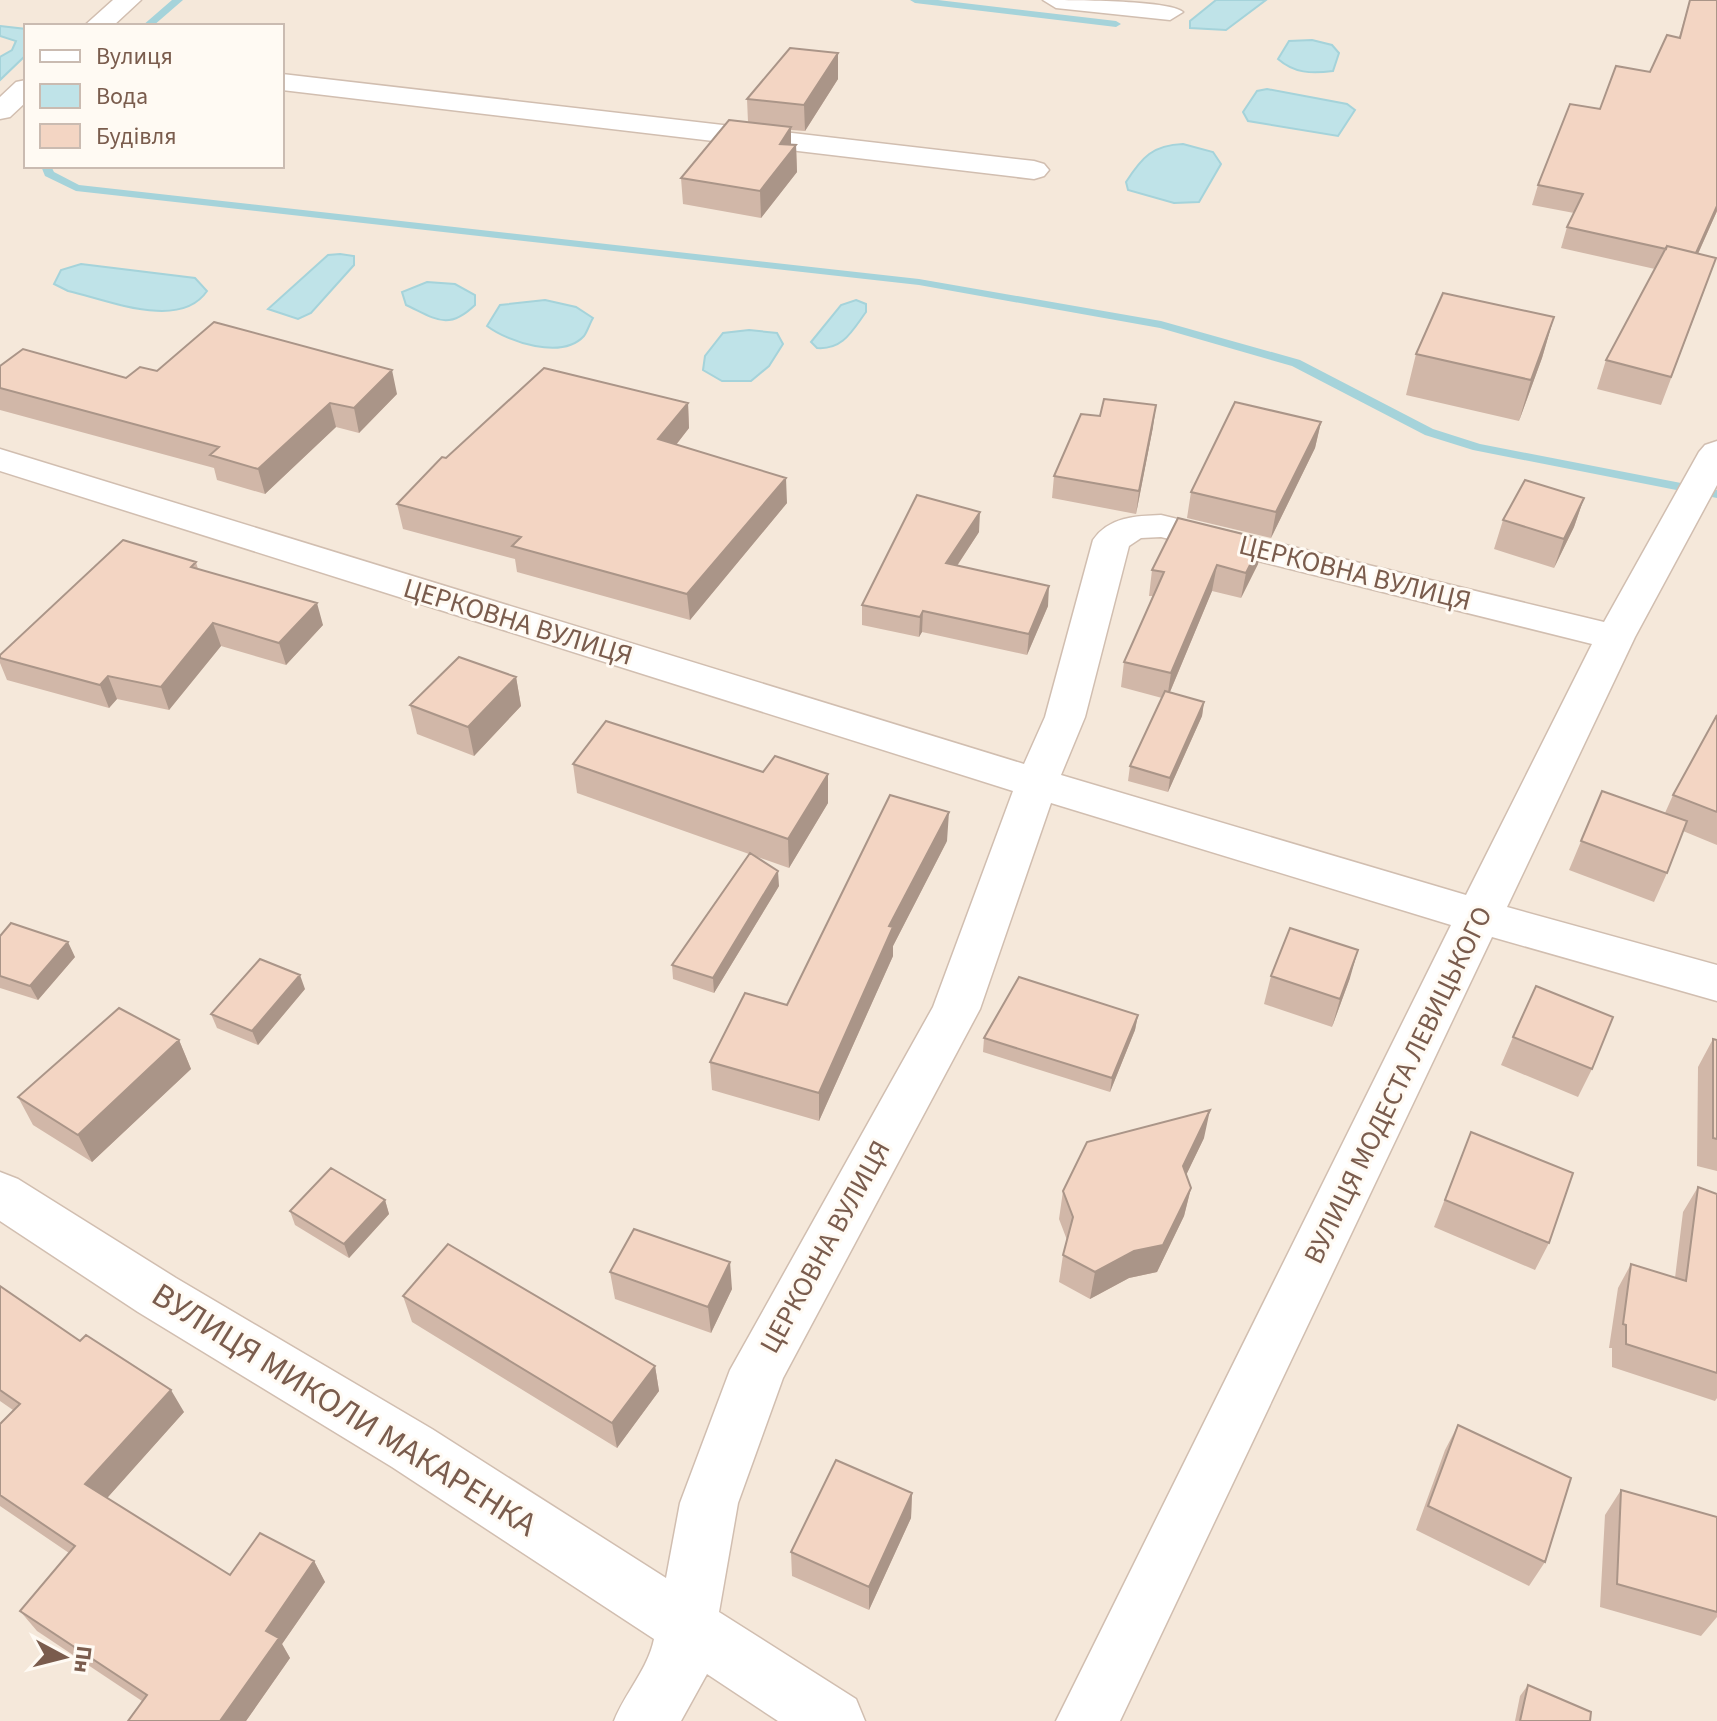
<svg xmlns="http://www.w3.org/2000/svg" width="1717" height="1721" viewBox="0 0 1717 1721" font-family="'Source Sans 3',sans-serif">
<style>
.residential{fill:#f5e8da;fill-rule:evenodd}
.water{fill:#bfe3e8;stroke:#a5d3da;stroke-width:2}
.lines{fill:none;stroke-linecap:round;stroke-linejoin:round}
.stream{fill:#a5d3da;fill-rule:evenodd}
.minor-casing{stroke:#d1beb0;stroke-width:3}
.minor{fill:#fff;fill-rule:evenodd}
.wall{fill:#d1b7a8}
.shaded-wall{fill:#aa9588}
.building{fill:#f3d5c3;stroke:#aa9588;stroke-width:2}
.labels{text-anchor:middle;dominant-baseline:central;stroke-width:6;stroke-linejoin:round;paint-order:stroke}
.street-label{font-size:28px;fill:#7a5c4d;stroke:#fffaf3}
.near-street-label{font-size:34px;fill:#7a5c4d;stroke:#fffaf3}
</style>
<rect width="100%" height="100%" fill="#fdf6ec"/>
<path class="residential" d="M0,0H1717V1721H0ZM26,26H282V166H26Z"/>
<path class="water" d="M1216,0H1266L1226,30L1190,28V21Z
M0,26L26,29V55L0,80V57L12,50L16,41L0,36Z
M1312,40L1332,45L1339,53L1333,71C1311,74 1294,73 1278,59L1289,41Z
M1267,89L1347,104L1355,110L1338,136L1248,121L1243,112L1257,91Z
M1183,144L1213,152L1221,164L1199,202L1174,203L1128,190L1126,182C1142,157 1153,145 1183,144Z
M340,254L354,256V265L311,313L298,319L268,309L328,255Z
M81,264L195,278L207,291C180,331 108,300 68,291L54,284L61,270Z
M427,282L455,284L475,295V305C448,331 436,319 406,305L402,292Z
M545,300L576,307L593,318C590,323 587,332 584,336C562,360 508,342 487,326L500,305Z
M856,300L866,304V312C852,331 843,350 817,348L811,342L841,305Z
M749,330L777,333L783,344L769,366L751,381H722L703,370L705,356L723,333Z"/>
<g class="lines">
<path class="stream" d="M172,0H183L153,26H142Z
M910,0H938L1116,21L1121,24L1116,27L915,3Z
M41,166H51L54,172L79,185L919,279L1161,321L1300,360L1433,429L1480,444L1717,490V498L1473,450L1425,435L1292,366L1160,328L919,285L76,191L45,176Z"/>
<defs>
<path id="minor" d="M113,0H141L113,26H84Z
M1043,0C1068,0 1170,0 1183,12L1170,20L1056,8Z
M282,74L1034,161L1044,164L1049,170L1044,176L1034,179L282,90Z
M26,80V102L10,117L0,119V97L16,82Z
M1717,441V485L1635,637L1507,907L1717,965V1001L1492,937L1120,1721H1056L1451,925L1051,803L980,1009L783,1378L738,1503L719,1612L856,1699L865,1721H778L707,1674L681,1721H614C625,1693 648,1669 654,1639L392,1467L138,1312L0,1221V1172L18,1179L176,1278L432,1429L666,1578L680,1503L730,1370L933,1007L1013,791L0,471V449L1024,764L1045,717L1093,540C1109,517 1135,516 1161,515L1604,622L1699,452L1705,445ZM1161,537L1592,644L1466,895L1061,775L1085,717L1129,546L1141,538Z"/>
</defs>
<use href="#minor" class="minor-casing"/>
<use href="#minor" class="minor"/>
</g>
<path class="wall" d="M1690,0H1717V211L1698,254L1706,286L1661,405L1597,389L1606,360L1655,269L1561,248L1567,227L1574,213L1532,205L1538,185L1600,109L1650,72L1679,37Z
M838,53V79L805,131L791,130V145H796L797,172L761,218L683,204L681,178L748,122L747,99Z
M1554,317L1542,358L1519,421L1406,395L1416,354Z
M0,366L126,378L157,371L397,394L359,433L336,427L265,494L217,480L214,468L0,410Z
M688,403L689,428L676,445L787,503L690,620L517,572L515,559L403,529L397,504L446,458Z
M1321,422L1315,448L1271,538L1187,518L1191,492Z
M1153,427L1136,514L1052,498L1054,476Z
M1584,498L1574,527L1554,568L1494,549L1503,520Z
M1178,518L1258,564L1241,598L1212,591L1170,692L1204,702L1202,716L1168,792L1128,781L1130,766L1162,698L1121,687L1124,662L1153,596H1149L1152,570Z
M979,532L957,566L1048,606L1027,655L922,632L919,637L862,625V605Z
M196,562L198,569L323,625L286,665L221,646L169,710L117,699L109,708L7,680L0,663V655Z
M516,677L521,706L474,756L417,734L410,705Z
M1717,715V845L1683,831L1667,873L1654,902L1569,870L1602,791L1665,813L1673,795Z
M573,764L828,774V803L789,868L752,855L779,886L714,993L673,979L672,965L749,854L577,793Z
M947,841L893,946V956L819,1121L712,1090L710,1062L787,1005Z
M0,936L75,957L38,1000L0,988Z
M1271,976L1350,978L1332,1027L1264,1004Z
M305,989L258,1045L217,1028L211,1014Z
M1138,1015L1135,1030L1110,1092L983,1052L984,1038Z
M1513,1037L1592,1069L1578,1097L1501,1065Z
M1713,1039L1717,1040V1171L1697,1166L1698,1067Z
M179,1040L191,1069L92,1162L33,1125L18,1097Z
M1471,1132L1549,1243L1535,1270L1434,1227Z
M1204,1138L1186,1175L1191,1188L1184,1216L1157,1272L1129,1278L1090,1299L1059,1282L1063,1255L1067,1240L1059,1219L1063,1191Z
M1698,1187L1717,1194V1398L1715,1401L1612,1367V1348H1609L1618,1288L1631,1264L1675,1278L1683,1212Z
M385,1200L389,1214L349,1258L295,1225L290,1211Z
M610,1272L732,1289L711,1333L615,1299Z
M0,1286L184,1412L107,1498L230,1575L314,1561L325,1582L282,1644L290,1658L246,1721H128L142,1701L37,1631L20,1611L69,1553L0,1506V1424L13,1410L0,1401Z
M403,1296L655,1366L659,1391L617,1448L412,1322Z
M1458,1425L1545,1562L1529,1586L1416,1530L1445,1450Z
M1621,1490L1717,1517V1617L1701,1636L1600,1607L1605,1515Z
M912,1493L911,1518L869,1610L792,1576L791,1552Z
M1528,1685L1590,1721H1515L1520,1696Z"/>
<path class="shaded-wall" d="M838,53V79L805,131L804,105Z
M791,127V152L796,145L797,172L761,218L760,191L780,144Z
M1717,206V211L1688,276L1695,255Z
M1554,317L1542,358L1519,421L1531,380Z
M392,370L397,394L359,433L354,408Z
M330,403L336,427L265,494L258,469Z
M688,403L689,428L661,464L658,439Z
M1156,405L1153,427L1136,514L1139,491Z
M1321,422L1315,448L1271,538L1276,512Z
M786,478L787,503L690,620L687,594Z
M1584,498L1574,527L1554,568L1564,539Z
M980,512L979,532L945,584L946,563Z
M1263,539L1258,564L1241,598L1246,573Z
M1217,565L1212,591L1167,699L1171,673Z
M1049,586L1048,606L1027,655L1029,634Z
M317,603L323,625L286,665L279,643Z
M923,611L922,632L919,637L920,617Z
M213,623L221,646L169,710L161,687Z
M108,676L117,699L109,708L100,685Z
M516,677L521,706L474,756L468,727Z
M1204,702L1202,716L1168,792L1170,778Z
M828,774V803L789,868L788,839Z
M949,812L947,841L893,946V956L819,1121V1093L889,926Z
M778,871L779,886L714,993L713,978Z
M68,942L75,957L38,1000L30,986Z
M1358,950L1350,978L1332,1027L1340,999Z
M300,975L305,989L258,1045L252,1031Z
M1138,1015L1135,1030L1110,1092L1112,1078Z
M179,1040L191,1069L92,1162L78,1135Z
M1210,1110L1204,1138L1177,1194L1183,1166Z
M1191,1188L1184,1216L1157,1272L1129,1278L1090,1299L1095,1272Z
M385,1200L389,1214L349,1258L344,1244Z
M730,1262L732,1289L711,1333L708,1307Z
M655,1366L659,1391L617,1448L612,1423Z
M171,1390L184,1412L100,1506L85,1484Z
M912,1493L911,1518L869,1610V1587Z
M314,1561L325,1582L282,1644L290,1658L246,1721H220L266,1631Z"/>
<path class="building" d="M1690,0H1717V206L1696,253L1667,246L1666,249L1567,227L1583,194L1538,185L1570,104L1600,109L1616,66L1650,72L1667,35L1680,38Z
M790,48L838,53L804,105L747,99Z
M729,120L791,127L780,144L796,145L760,191L681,178Z
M1667,246L1716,258L1671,377L1606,360Z
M1443,293L1554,317L1531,380L1416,354Z
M214,322L392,370L354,408L330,403L258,469L210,455L219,447L0,388V366L23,349L126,378L140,367L157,371Z
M544,368L688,403L658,439L786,478L687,594L512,546L521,537L397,504L442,457L446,458Z
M1104,399L1156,405L1139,491L1054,476L1081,414L1100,416Z
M1235,402L1321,422L1276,512L1191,492Z
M1525,480L1584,498L1564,539L1503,520Z
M917,495L980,512L946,563L1049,586L1029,634L923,611L920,617L862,605Z
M1178,518L1263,539L1246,573L1217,565L1171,673L1124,662L1164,572L1152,570Z
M123,540L196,562L191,567L317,603L279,643L213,623L161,687L108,676L100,685L0,658V655Z
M459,657L516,677L468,727L410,705Z
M1165,691L1204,702L1170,778L1130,766Z
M1717,715V812L1673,795Z
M606,721L763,772L775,756L828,774L788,839L573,764Z
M1602,791L1687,821L1667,873L1581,841Z
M890,795L949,812L889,926L893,927L819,1093L710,1062L745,993L787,1005Z
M750,853L778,871L713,978L672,965Z
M11,923L68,942L30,986L0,976V936Z
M1290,928L1358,950L1340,999L1271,976Z
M260,959L300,975L252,1031L211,1014Z
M1019,977L1138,1015L1112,1078L984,1038Z
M1536,986L1613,1017L1592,1069L1513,1037Z
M119,1008L179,1040L78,1135L18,1097Z
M1713,1039L1717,1040V1139L1713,1138Z
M1210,1110L1183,1166L1191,1188L1163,1245L1134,1251L1095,1272L1063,1255L1073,1217L1063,1191L1087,1142Z
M1471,1132L1573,1173L1549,1243L1445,1200Z
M331,1168L385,1200L344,1244L290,1211Z
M1698,1187L1717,1194V1373L1626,1344V1325L1623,1324L1631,1264L1686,1281Z
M634,1229L730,1262L708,1307L610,1272Z
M448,1244L655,1366L612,1423L403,1296Z
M0,1286L80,1341L86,1335L171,1390L85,1484L230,1575L260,1533L314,1561L266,1631L279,1638L220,1721H128L147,1695L20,1611L75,1546L0,1495V1424L20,1404L0,1390Z
M1458,1425L1571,1478L1545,1562L1428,1506Z
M836,1460L912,1493L869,1587L791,1552Z
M1621,1490L1717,1517V1612L1617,1584Z
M1528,1685L1591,1712L1590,1721H1520Z"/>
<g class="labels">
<g class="street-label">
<text transform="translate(1355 573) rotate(14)">ЦЕРКОВНА ВУЛИЦЯ</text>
<text transform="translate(518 622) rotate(17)">ЦЕРКОВНА ВУЛИЦЯ</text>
<text transform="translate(1398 1085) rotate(-64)">ВУЛИЦЯ МОДЕСТА ЛЕВИЦЬКОГО</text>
<text transform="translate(825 1247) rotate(-61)">ЦЕРКОВНА ВУЛИЦЯ</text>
</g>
<g class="near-street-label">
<text transform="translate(344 1410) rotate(32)">ВУЛИЦЯ МИКОЛИ МАКАРЕНКА</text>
</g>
</g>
<rect x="24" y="24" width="260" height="144" fill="#fffaf3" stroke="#cabbb1" stroke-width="2"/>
<rect x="40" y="50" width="40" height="12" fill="#ffffff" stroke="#cabbb1" stroke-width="2"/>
<text x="96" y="64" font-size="24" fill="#7a5c4d">Вулиця</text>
<rect x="40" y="84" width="40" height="24" fill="#bfe3e8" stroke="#cabbb1" stroke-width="2"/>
<text x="96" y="104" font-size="24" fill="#7a5c4d">Вода</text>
<rect x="40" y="124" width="40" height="24" fill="#f3d5c3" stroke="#cabbb1" stroke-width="2"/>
<text x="96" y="144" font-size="24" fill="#7a5c4d">Будівля</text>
<g transform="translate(64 1657) rotate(97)" stroke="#fffaf3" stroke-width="6" paint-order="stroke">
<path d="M0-6L14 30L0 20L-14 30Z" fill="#7a5c4d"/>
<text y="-12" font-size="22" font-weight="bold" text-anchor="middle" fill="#7a5c4d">Пн</text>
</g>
</svg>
